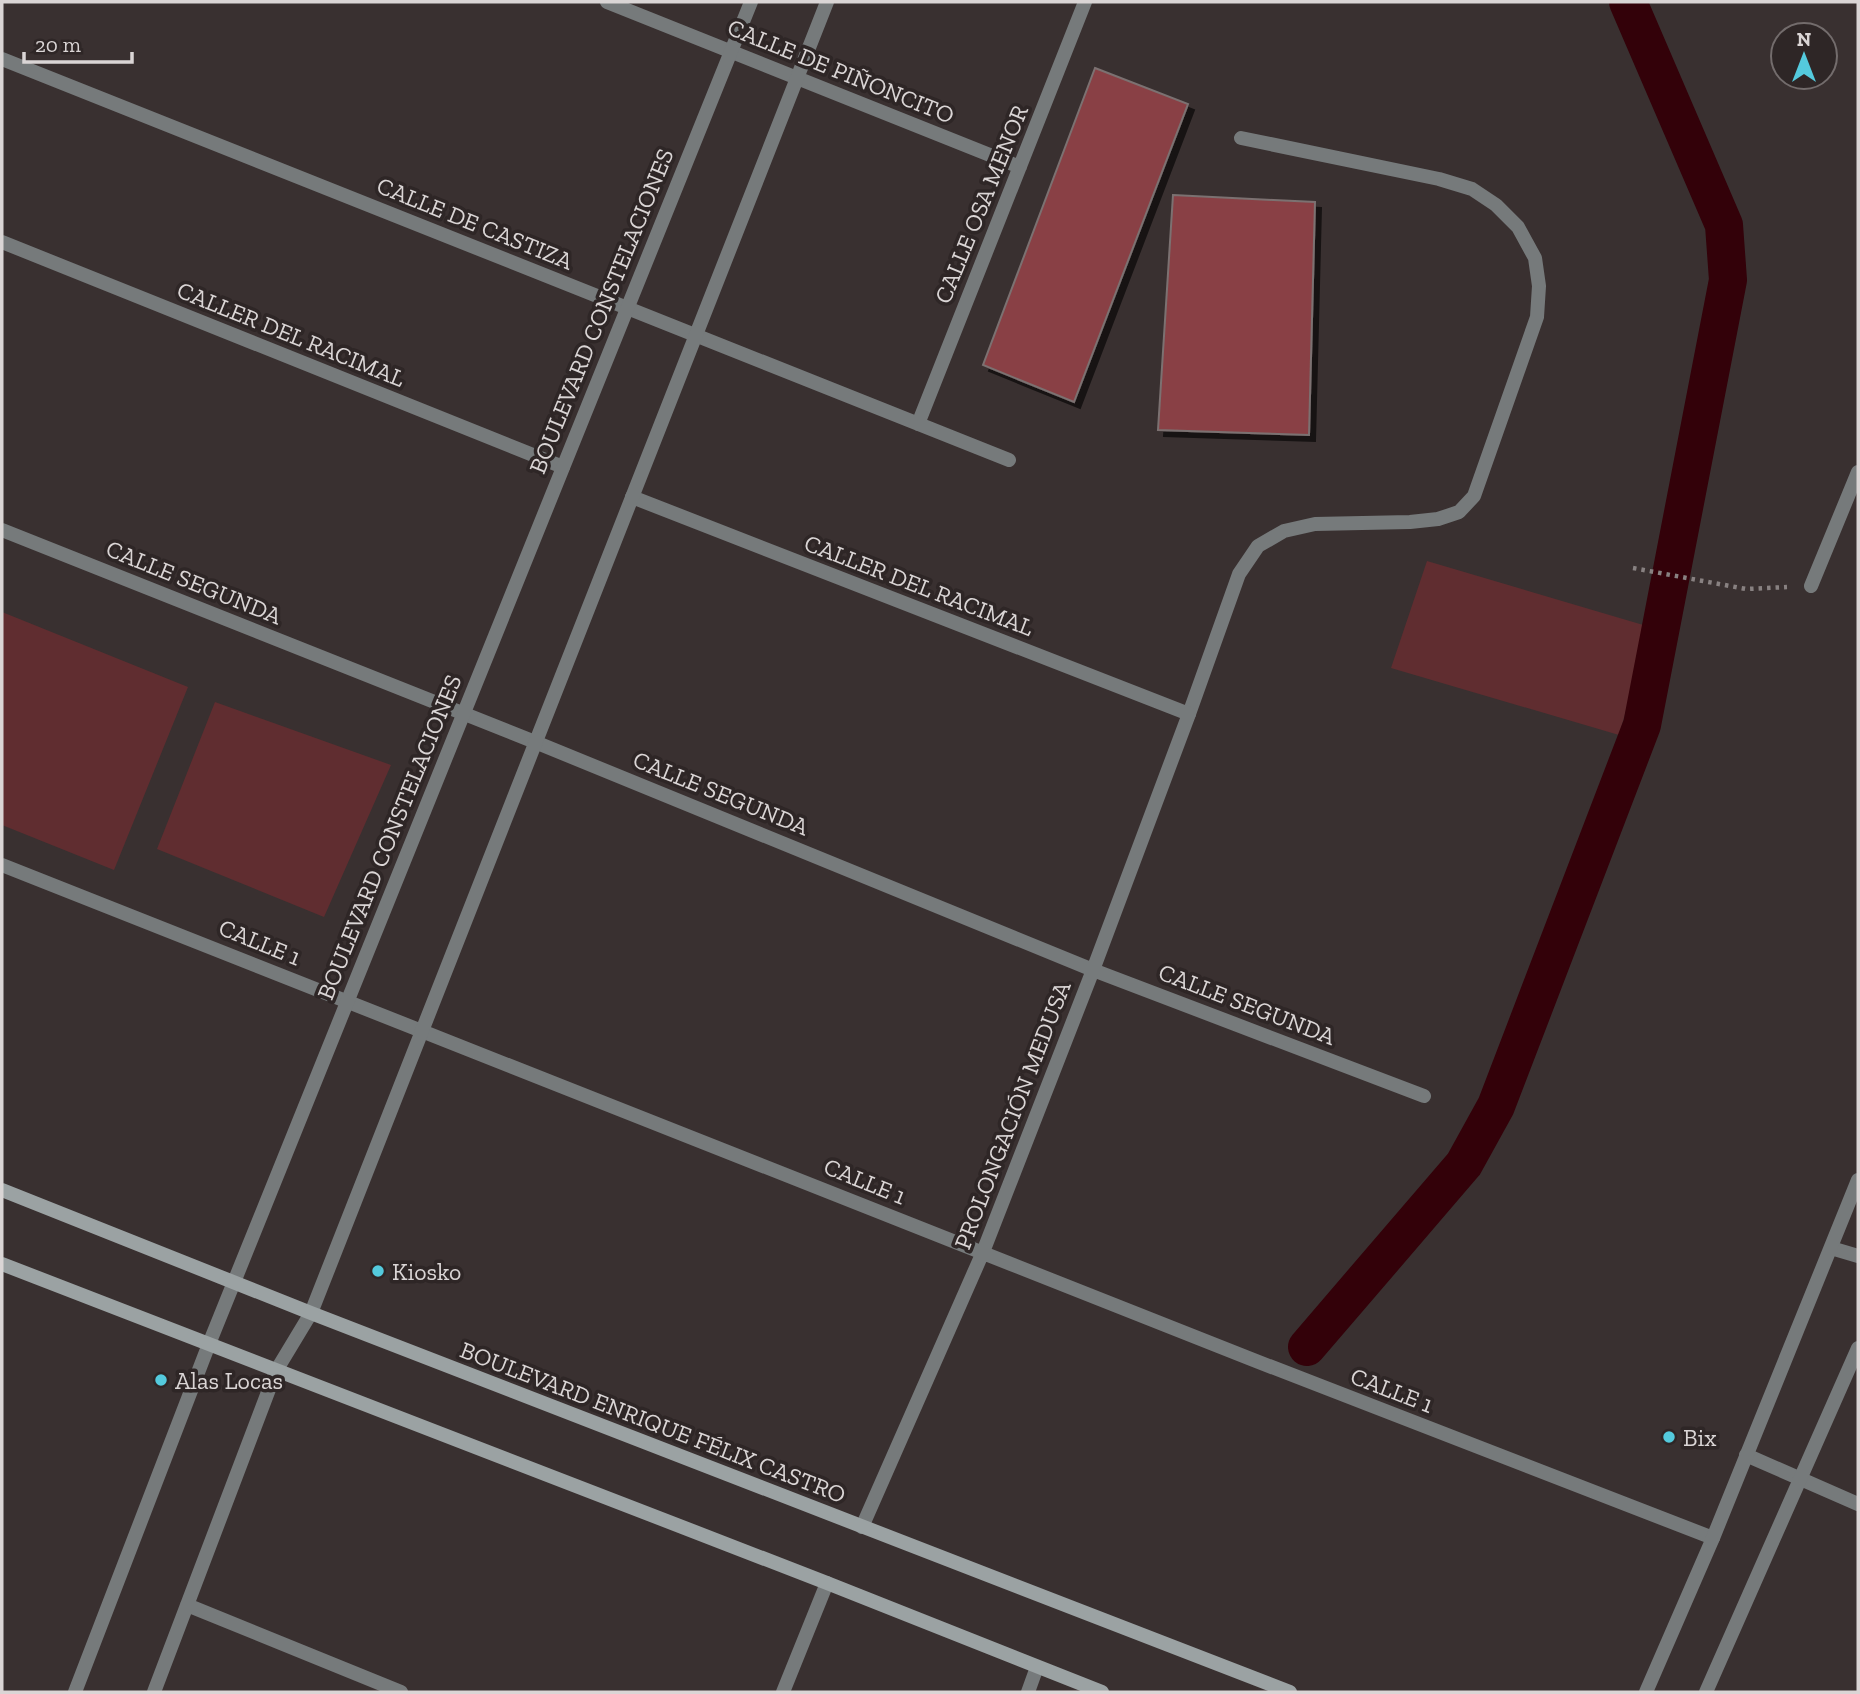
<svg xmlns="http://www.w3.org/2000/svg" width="1860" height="1694" viewBox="0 0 1860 1694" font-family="'Zilla Slab',serif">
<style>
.green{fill:#602d30}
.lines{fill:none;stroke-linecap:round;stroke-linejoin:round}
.canal{stroke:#330109;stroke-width:38}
.building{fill:#894145;stroke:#7b7171;stroke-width:2;filter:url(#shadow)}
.path{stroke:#888181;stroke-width:4.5;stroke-dasharray:3.5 5;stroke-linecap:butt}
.service{stroke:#767a7b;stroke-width:14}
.minor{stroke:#767a7b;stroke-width:14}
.tertiary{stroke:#767a7b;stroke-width:14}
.secondary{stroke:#9ba2a3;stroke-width:14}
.poi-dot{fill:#54cadd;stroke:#2e2626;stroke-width:2.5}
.labels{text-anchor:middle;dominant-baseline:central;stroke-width:7;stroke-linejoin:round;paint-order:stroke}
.street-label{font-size:24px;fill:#dad5d5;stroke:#2e2626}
.poi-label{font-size:24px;fill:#dad5d5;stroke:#2e2626;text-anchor:start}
</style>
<defs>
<filter id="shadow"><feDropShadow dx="6" dy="6" stdDeviation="0" flood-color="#0009"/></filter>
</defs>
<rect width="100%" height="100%" fill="#393030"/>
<path class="green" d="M1427,561L1650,627L1619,735L1391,668Z
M2,612L188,687L114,870L2,825Z
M215,702L391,765L324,917L157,849Z"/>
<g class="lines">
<path class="canal" d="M1307,1347L1464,1164L1496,1106L1642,725L1728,280L1724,225L1628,2"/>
</g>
<path class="building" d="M1095,68L1188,104L1074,402L983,365Z
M1173,195L1315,202L1309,435L1158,430Z"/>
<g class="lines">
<path class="path" d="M1633,568L1746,589L1787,587"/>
<path class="service" d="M1189,714L1239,574L1258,546L1284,531L1315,524L1410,522L1438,519L1459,512L1474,496L1537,317L1539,286L1535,258L1518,227L1496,205L1472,189L1439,179L1241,138
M1028,1692L1037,1667"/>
<path class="minor" d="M607,2L1020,167
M2,59L1009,460
M2,242L563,467
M918,424L1085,2
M632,497L1189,714L1093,970L983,1252L862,1527
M2,530L535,742L1093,970L1424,1096
M1811,586L1858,472
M2,865L1251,1359L1713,1538
M1831,1248L1858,1256
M1746,1455L1858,1504
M187,1605L401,1692
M75,1692L209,1344
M154,1692L276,1371
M783,1692L827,1583"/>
<path class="tertiary" d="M209,1344L751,2
M276,1371L311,1313L827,2
M1646,1692L1713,1538L1858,1180
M1706,1692L1858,1348"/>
<path class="secondary" d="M2,1190L311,1313L1290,1692
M2,1264L827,1583L1102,1692"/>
</g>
<g class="poi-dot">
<circle cx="378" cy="1271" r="7"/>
<circle cx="161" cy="1380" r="7"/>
<circle cx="1669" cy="1437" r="7"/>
</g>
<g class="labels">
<g class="street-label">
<text transform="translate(841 71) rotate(22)">CALLE DE PIÑONCITO</text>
<text transform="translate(981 204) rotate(-68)">CALLE OSA MENOR</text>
<text transform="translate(475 223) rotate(22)">CALLE DE CASTIZA</text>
<text transform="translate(601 311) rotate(-68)">BOULEVARD CONSTELACIONES</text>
<text transform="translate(291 334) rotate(22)">CALLER DEL RACIMAL</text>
<text transform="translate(194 582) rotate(22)">CALLE SEGUNDA</text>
<text transform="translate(919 585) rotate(21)">CALLER DEL RACIMAL</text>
<text transform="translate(721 793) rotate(22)">CALLE SEGUNDA</text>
<text transform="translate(389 837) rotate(-68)">BOULEVARD CONSTELACIONES</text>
<text transform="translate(260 942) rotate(22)">CALLE 1</text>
<text transform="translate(1247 1004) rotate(21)">CALLE SEGUNDA</text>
<text transform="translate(1012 1115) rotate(-69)">PROLONGACIÓN MEDUSA</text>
<text transform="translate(865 1181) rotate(22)">CALLE 1</text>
<text transform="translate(1392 1390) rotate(21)">CALLE 1</text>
<text transform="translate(653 1422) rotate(21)">BOULEVARD ENRIQUE FÉLIX CASTRO</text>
</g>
<g class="poi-label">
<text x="392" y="1271">Kiosko</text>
<text x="175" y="1380">Alas Locas</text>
<text x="1683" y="1437">Bix</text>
</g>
</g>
<rect width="1860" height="1694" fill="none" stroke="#dad5d5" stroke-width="7"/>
<g transform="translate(1804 56)"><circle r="33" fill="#2e2626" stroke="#736c6c" stroke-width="2"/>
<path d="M0-5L12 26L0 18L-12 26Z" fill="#54cadd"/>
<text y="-10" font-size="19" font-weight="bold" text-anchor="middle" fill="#dad5d5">N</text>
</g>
<path d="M24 52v10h108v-10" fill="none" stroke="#dad5d5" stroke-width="3.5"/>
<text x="35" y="52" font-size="21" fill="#dad5d5" stroke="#2e2626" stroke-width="5" paint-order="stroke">20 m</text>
</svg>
